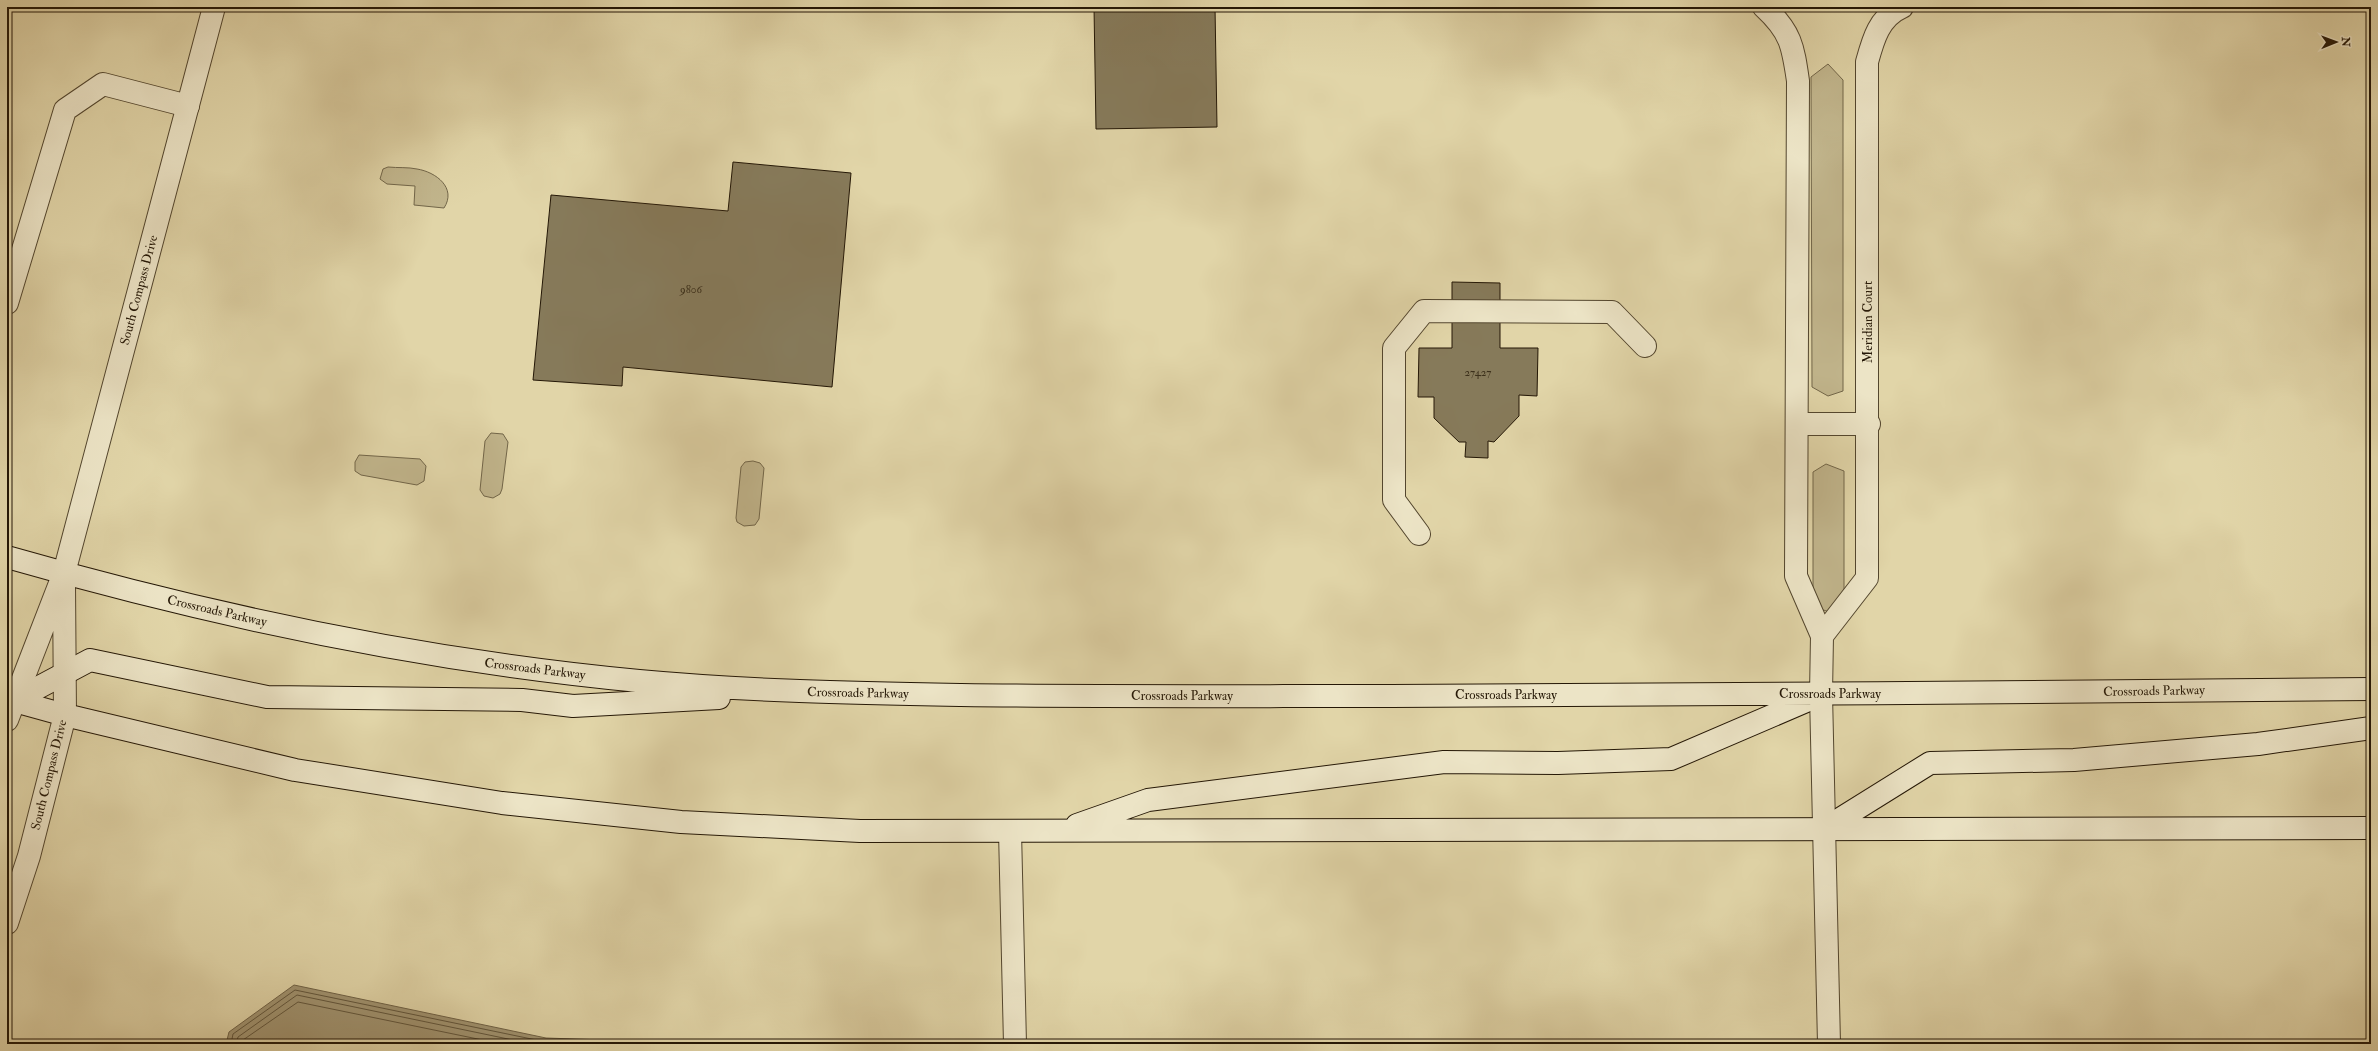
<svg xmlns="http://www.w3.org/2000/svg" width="2378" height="1051" viewBox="0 0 2378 1051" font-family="'IM FELL Double Pica',serif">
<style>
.green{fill:#c1b58c;stroke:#726649}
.water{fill:#a19471;stroke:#6f6246}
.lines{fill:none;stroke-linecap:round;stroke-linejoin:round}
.shore{stroke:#62563c;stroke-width:1}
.building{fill:#867a5a;stroke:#241706}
.lane-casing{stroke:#53462e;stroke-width:24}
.street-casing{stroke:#53462e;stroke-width:24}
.secondary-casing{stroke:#241706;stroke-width:24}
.lane{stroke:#ece4c6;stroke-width:22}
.street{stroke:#ece4c6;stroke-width:22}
.secondary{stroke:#ece4c6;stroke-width:22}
.labels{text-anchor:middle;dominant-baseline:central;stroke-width:3;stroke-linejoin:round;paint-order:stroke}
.number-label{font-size:11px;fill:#3c301b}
.street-label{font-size:13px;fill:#241706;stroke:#ece4c6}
</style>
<rect width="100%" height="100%" fill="#e1d5a8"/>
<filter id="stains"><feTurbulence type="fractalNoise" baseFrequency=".005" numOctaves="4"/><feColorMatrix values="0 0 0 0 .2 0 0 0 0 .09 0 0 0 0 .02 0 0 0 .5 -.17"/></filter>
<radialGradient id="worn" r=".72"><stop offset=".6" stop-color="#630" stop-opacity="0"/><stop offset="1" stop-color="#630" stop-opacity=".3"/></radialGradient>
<path class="green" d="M1828,64L1843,80V391L1828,396L1812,387L1811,77Z
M388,167C398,168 408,167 417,169C436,172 457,188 444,208L414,205L415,186L387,184L380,179L383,169Z
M491,433L503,434L508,442L502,489L500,494L493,498L484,496L480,490L485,441Z
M359,455L420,459L426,466L424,481L417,485L361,475L355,471V462Z
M753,461L760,463L764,468L759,519L755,525L744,526L737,522L736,518L741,467L745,462Z
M1826,464L1844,471V599L1830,612L1813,607V472Z"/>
<path class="water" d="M294,985L546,1038L720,1044H226L229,1032Z"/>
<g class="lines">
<path class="shore" d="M231,1044L233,1034L295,990L546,1042L607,1044
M236,1044L238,1037L297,995L532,1044
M242,1044L243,1040L298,1002L502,1044"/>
</g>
<path class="building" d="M1094,7H1215L1217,127L1096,129Z
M733,162L851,173L832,387L623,367L622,386L533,380L551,195L728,211Z
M1452,282L1500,283V348H1538L1537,396L1519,395V416L1494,442L1488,441V458L1465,457L1466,442H1459L1434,418V397H1418L1419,348H1452Z"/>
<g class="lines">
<defs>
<path id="lane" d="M7,303L65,110L103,84L188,106
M1419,534L1394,500V348L1424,311L1612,312L1645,346
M1821,694L1829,1044
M1010,831L1015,1044"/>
<path id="street" d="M1764,7C1791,32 1793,46 1798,81L1796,576L1822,636L1821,694
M1798,424H1869
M1822,636L1867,578V62C1873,40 1879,17 1902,7
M7,720L64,573L214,7
M7,923L29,856L65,715L64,585"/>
<path id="secondary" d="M7,557C213,616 425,661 639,681C746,691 854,693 961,695C1105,697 1248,696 1391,696C1718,695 2044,692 2371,689
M7,699L65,715L295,770L502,803L681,822L860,831L2371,828
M13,701L90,660L267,697L522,700L573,706L719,698
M1077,825L1148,800L1444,762L1558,763L1671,759L1811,699
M1824,829L1930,763L2074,760L2258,744L2371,728"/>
</defs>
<use href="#lane" class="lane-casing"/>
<use href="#street" class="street-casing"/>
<use href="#secondary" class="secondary-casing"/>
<use href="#lane" class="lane"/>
<use href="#street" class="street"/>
<use href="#secondary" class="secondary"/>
</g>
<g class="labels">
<g class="number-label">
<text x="691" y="289">9806</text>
<text x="1478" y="372">27427</text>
</g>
<g class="street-label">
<text transform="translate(139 290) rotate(-75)">South Compass Drive</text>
<text transform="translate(1868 322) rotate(-90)">Meridian Court</text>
<text transform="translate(217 611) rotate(13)">Crossroads Parkway</text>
<text transform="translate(535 669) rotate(7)">Crossroads Parkway</text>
<text transform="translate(2154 691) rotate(-1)">Crossroads Parkway</text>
<text transform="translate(858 693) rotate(1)">Crossroads Parkway</text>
<text x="1830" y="694">Crossroads Parkway</text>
<text x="1506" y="695">Crossroads Parkway</text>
<text x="1182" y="696">Crossroads Parkway</text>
<text transform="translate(49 775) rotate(-76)">South Compass Drive</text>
</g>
</g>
<rect width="2378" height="1051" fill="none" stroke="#e1d5a8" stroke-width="24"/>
<rect x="8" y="8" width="2362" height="1035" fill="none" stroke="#241706" stroke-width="2"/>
<rect x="12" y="12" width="2354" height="1027" fill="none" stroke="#241706"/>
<g transform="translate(2336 42) rotate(89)" stroke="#ece4c6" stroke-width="3" paint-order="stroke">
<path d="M0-3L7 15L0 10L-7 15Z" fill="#241706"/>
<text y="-6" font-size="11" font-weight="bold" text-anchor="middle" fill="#241706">N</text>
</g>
<rect width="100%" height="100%" filter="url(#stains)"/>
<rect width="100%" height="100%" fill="url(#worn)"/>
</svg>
